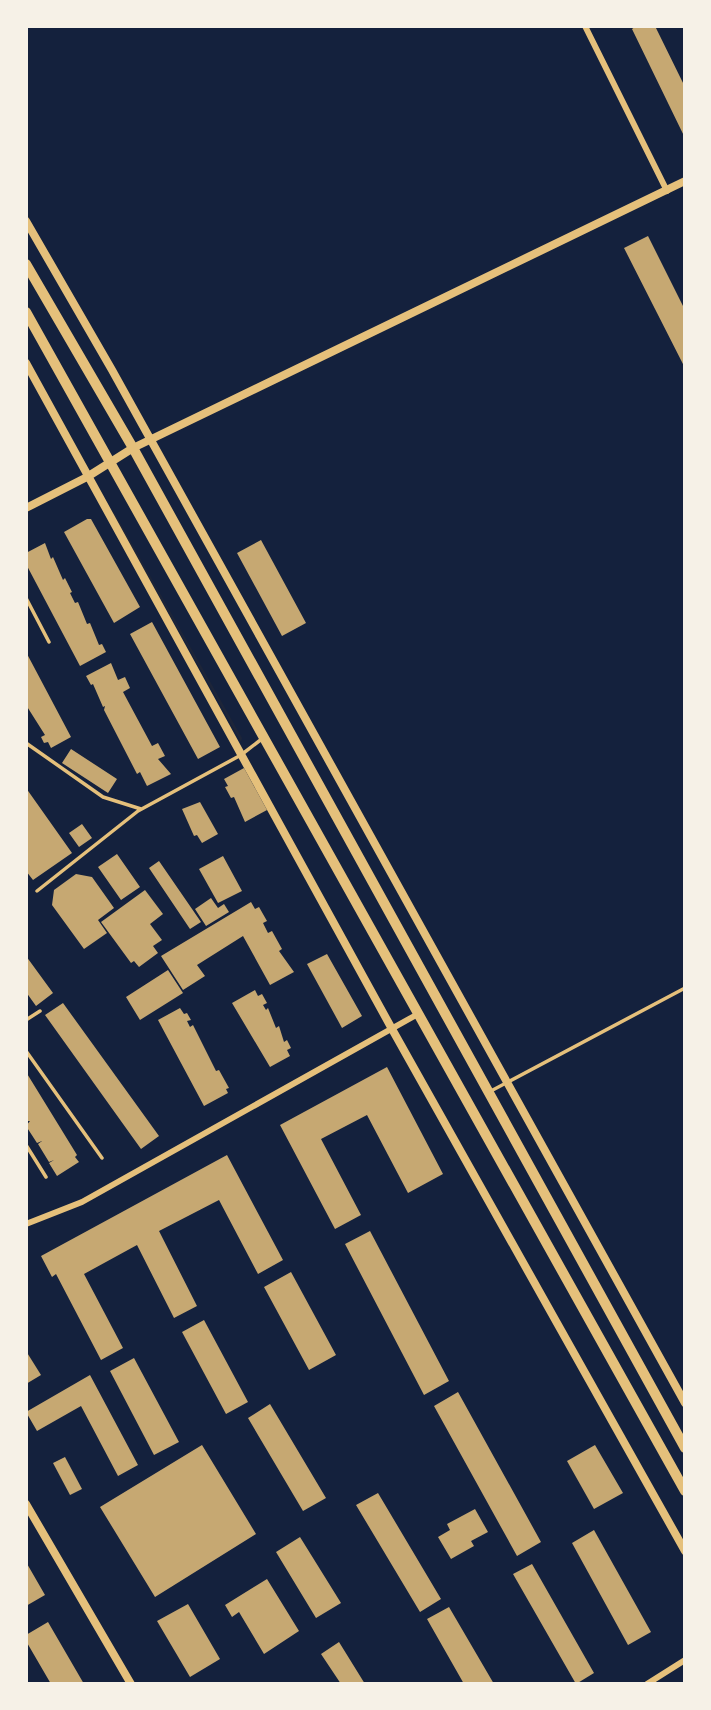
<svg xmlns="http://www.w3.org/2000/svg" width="711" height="1710" viewBox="0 0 711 1710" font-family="'PT Serif',serif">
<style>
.green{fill:#1d2539}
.building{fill:#c6a872}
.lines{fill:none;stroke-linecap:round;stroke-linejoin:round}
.service{stroke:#e5c07b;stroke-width:3.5}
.minor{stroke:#e5c07b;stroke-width:6}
.tertiary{stroke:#e5c07b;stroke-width:8}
.primary{stroke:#e5c07b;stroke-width:10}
</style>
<rect width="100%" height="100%" fill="#14213d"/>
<path class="green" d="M114,512L242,738L241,742L113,514Z"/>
<path class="building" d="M636,26H655L685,87V138L632,29Z
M648,236L685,310V368L624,248Z
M87,519H91L140,607L114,623L64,532Z
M261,540L306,623L282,636L237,553Z
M45,543L51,559L53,557L63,580L65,578L72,592L70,593L75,603L78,602L87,624L90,623L99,645L102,644L106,652L80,666L26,564V553Z
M152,622L220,747L198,759L130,634Z
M26,652L71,737L51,748L48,742L44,743L41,737L45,735L26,705Z
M111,663L118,680L125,677L130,688L123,692L152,746L158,743L165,756L158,759L171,774L147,786L140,772L137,774L104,710L105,706L103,707L93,684L91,685L86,676Z
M71,749L117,779L108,793L62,763Z
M244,768L267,810L245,822L234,797L231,798L225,787L228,786L224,779Z
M26,788L72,853L33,880L26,871Z
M200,802L218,834L202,843L197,835L194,836L182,809Z
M82,824L92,838L79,847L69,833Z
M117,854L140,887L121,900L98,867Z
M223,856L242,891L218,903L199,869Z
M159,861L201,922L190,929L149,868Z
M76,874L92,877L114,908L98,920L107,933L84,949L52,905L54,890Z
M145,890L163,914L150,924L162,940L153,946L158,953L139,967L134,961L131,963L101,922Z
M211,898L218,908L224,904L229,912L206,926L195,909Z
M251,902L255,909L259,907L267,921L263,923L268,933L272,931L282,949L279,951L294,972L270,985L243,936L197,965L205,976L183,990L161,956Z
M327,954L362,1016L342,1028L307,964Z
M26,956L53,993L36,1006L26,992Z
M168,970L183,993L140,1020L126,997Z
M255,990L258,996L262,994L267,1003L263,1005L266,1010L268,1008L276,1028L279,1026L284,1042L287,1040L291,1048L287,1050L290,1056L270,1067L232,1003Z
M63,1003L159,1136L141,1149L45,1015Z
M180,1008L184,1014L187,1013L191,1020L187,1021L190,1027L193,1025L216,1071L219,1070L229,1088L226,1089L228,1093L204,1106L158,1020Z
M387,1067L443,1174L408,1193L367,1115L321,1139L361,1215L335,1229L280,1125Z
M26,1072L77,1155L75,1157L79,1162L57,1176L49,1163L54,1160L49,1162L38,1144L42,1141L37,1143L26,1126L30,1121H26Z
M227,1155L283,1260L258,1274L219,1200L159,1231L197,1306L174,1318L137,1245L84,1274L123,1348L101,1360L56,1274L52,1277L41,1256Z
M370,1231L449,1381L424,1395L345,1244Z
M291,1272L336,1355L309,1370L264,1287Z
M204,1320L248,1402L226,1414L182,1332Z
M26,1351L41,1375L26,1384Z
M134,1358L179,1442L154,1455L110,1371Z
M90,1375L138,1465L118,1476L81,1406L37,1431L26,1412Z
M458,1392L541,1542L517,1556L434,1406Z
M270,1404L326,1498L303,1511L248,1418Z
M202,1445L256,1534L155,1597L100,1507Z
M595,1445L623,1493L594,1509L567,1461Z
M65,1457L82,1489L70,1495L53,1463Z
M378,1493L441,1599L420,1612L356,1505Z
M475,1509L488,1532L471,1541L474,1546L451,1559L438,1537L450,1530L447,1524Z
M594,1530L651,1632L628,1645L572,1543Z
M300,1537L341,1603L316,1618L276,1552Z
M26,1562L45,1595L26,1606Z
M532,1564L594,1673L576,1684L513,1574Z
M267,1579L299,1631L264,1654L239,1612L232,1617L225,1605Z
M188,1604L220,1659L190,1677L157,1621Z
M449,1607L494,1684H464L427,1619Z
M48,1622L84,1684H51L26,1641V1635Z
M339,1642L365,1684H341L321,1654Z"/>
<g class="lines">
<path class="service" d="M26,598L49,642
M26,743L103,797L141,809
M37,891L138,811L241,755L263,738
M26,1020L40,1011
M26,1051L102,1158
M489,1092L685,988
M26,1145L46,1177"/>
<path class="minor" d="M585,26L667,191
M26,1224L82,1202L418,1014
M647,1684L685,1660"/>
<path class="tertiary" d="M26,221L112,370L685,1403
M26,363L392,1029L685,1551
M26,508L87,477L133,448L685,181
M26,1504L131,1684"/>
<path class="primary" d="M26,264L133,448L685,1448
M26,312L685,1491"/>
</g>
<rect width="711" height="1710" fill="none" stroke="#f6f1e7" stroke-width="56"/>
</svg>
